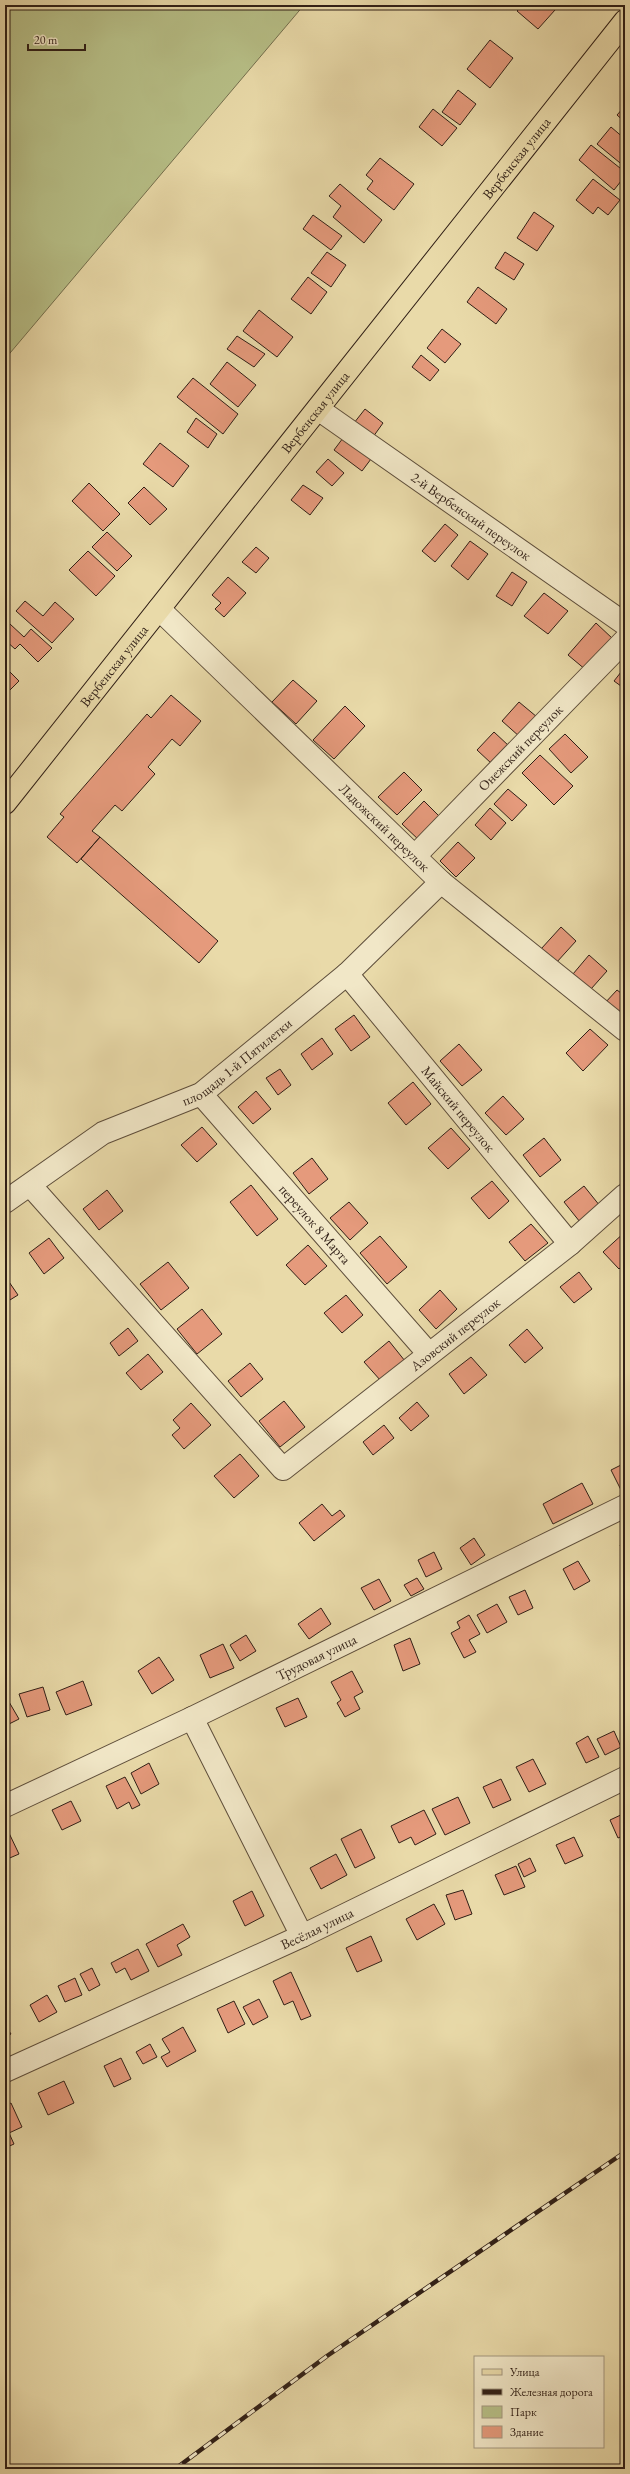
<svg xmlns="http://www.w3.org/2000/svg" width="630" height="2474" viewBox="0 0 630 2474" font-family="'EB Garamond',serif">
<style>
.green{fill:#b7bf87;stroke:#746f4e}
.building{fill:#e59a7c;stroke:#301f16}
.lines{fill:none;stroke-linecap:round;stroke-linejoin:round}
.minor-casing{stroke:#5e4e3b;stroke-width:24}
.major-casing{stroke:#301f16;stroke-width:24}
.minor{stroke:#f1e7c7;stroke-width:22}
.major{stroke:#e9daa9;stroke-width:22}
.rail-casing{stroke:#301f16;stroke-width:4.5}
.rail{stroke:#f1e7c7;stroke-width:3;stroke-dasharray:9;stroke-linecap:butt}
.labels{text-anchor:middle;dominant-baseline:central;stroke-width:3;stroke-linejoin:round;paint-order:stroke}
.street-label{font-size:14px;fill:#301f16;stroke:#f1e7c7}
</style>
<rect width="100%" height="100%" fill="#e9daa9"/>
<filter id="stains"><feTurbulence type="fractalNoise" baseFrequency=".005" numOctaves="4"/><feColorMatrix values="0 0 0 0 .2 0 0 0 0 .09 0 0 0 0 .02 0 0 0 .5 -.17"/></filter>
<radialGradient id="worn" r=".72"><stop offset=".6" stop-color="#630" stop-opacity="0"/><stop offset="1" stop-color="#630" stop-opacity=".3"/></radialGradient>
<path class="green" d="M5,5H304L5,359Z"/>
<path class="building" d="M523,5H549L555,10L538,29L517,11Z
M490,40L513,58L490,88L467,69Z
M458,90L476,104L460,125L442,112Z
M625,106V122L617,115Z
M433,109L457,128L442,146L419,127Z
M611,127L625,139V167L597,144Z
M591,145L625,172V176L614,190L579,160Z
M380,158L414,184L394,210L367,189L373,181L366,175Z
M593,179L620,200L608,215L598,207L593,214L576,200Z
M340,184L382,220L364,243L333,217L341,206L329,196Z
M534,212L554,226L537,251L517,238Z
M313,215L342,236L331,250L303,229Z
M327,252L346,265L331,287L311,273Z
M505,252L524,264L514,280L495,268Z
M308,277L327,292L311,314L291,299Z
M478,287L507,309L496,324L467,302Z
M259,310L293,337L277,357L243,331Z
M442,329L461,344L445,363L427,348Z
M237,336L265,354L254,367L227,349Z
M421,355L439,370L430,381L412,367Z
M227,362L256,385L238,407L210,384Z
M193,378L238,414L223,434L177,397Z
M365,409L383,423L373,437L354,423Z
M196,418L217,434L208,448L187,432Z
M343,438L371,459L362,471L334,450Z
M160,443L189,466L173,487L143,464Z
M328,459L344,473L332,486L316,472Z
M89,483L120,514L103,531L72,501Z
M303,485L323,498L310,515L291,500Z
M144,487L167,509L150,525L128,503Z
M445,524L458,535L435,562L422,551Z
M107,532L132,556L117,571L92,547Z
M470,541L488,554L468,580L451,566Z
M256,547L269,558L256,573L242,562Z
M88,551L115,576L96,596L69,570Z
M512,572L527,582L512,606L496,596Z
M228,577L246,593L224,617L215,609L221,603L212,595Z
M544,593L568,611L548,634L524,616Z
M25,601L43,616L55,602L74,619L52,643L16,611Z
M596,623L613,639L586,670L568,655Z
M10,624L24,637L31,629L52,648L38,662L20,644L15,649L5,640V630Z
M5,667L19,681L5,695Z
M625,667V689L614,681Z
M293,680L317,701L296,724L272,702Z
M171,695L201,721L180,746L172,739L148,767L155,774L122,811L115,805L92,831L100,837L77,863L47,837L64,817L60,814L147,714L151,718Z
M519,702L537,717L520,737L502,721Z
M345,706L365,726L334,759L313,740Z
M494,732L509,746L492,764L477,750Z
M565,734L588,757L571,773L549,749Z
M540,755L573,786L554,805L522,773Z
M404,772L422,790L397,815L378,797Z
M508,789L527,805L512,821L494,804Z
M424,801L442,819L420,841L402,824Z
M490,808L506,823L491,840L475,825Z
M100,837L218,941L199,963L81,859Z
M458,842L475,858L456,877L440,861Z
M561,927L576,941L556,963L541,949Z
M589,955L607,971L591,989L573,974Z
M617,990L625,996V1013L620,1018L604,1004Z
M354,1015L370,1037L351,1051L335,1029Z
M590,1029L608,1045L583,1071L566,1053Z
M322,1038L333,1054L312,1070L301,1054Z
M459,1044L482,1070L462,1086L440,1061Z
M280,1069L291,1085L278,1095L266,1078Z
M413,1082L431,1104L406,1125L388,1103Z
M256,1091L271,1109L253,1124L238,1107Z
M503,1096L524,1119L506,1135L485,1113Z
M202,1127L217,1144L197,1162L181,1145Z
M451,1128L470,1149L448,1169L428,1148Z
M544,1138L561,1160L540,1177L523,1155Z
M312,1158L328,1179L309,1194L293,1173Z
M492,1181L509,1201L489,1219L471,1198Z
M251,1185L278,1219L257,1236L230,1202Z
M584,1186L600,1206L580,1222L564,1202Z
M107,1190L123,1211L99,1230L83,1209Z
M349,1202L368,1223L350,1240L330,1218Z
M531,1224L548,1243L525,1261L509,1242Z
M625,1232V1263L619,1269L603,1252Z
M380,1236L407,1267L387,1284L360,1253Z
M49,1238L64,1258L44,1274L29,1253Z
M308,1245L327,1266L305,1285L286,1265Z
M168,1262L189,1288L161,1310L140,1284Z
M579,1272L592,1289L574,1303L560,1287Z
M5,1276L18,1295L5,1303Z
M440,1290L457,1309L436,1329L419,1310Z
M346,1295L363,1315L342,1333L324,1313Z
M202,1309L222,1334L197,1354L177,1329Z
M128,1328L138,1341L119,1356L110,1343Z
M527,1329L543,1348L525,1363L509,1345Z
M389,1341L405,1361L381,1381L364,1362Z
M148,1354L163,1372L141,1390L126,1373Z
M471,1357L487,1375L464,1394L449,1374Z
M250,1363L263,1379L241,1397L228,1381Z
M284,1401L305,1427L280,1447L259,1421Z
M417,1402L429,1416L411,1431L399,1418Z
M191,1403L211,1425L184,1449L172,1435L180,1428L173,1420Z
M384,1425L394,1438L373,1455L363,1442Z
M240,1454L259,1476L234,1498L214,1476Z
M625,1463V1488L621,1490L611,1470Z
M582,1483L593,1504L553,1524L543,1504Z
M322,1504L332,1516L340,1510L345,1516L314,1541L299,1523Z
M474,1538L485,1555L471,1565L460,1548Z
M625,1542V1554L620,1545Z
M434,1552L442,1569L426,1577L418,1560Z
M578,1561L590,1581L574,1590L563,1569Z
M417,1578L424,1589L411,1596L404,1585Z
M379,1579L391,1601L374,1610L361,1588Z
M525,1590L533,1608L518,1615L509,1597Z
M497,1604L507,1622L487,1633L477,1615Z
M321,1608L331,1624L309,1639L298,1624Z
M469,1615L480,1634L469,1640L476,1652L464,1658L451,1633L460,1628L457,1622Z
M246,1635L256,1651L240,1661L230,1645Z
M410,1638L420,1664L403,1671L394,1645Z
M223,1644L234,1668L210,1678L200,1655Z
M159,1657L174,1680L152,1694L138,1671Z
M352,1671L363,1692L354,1697L360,1709L345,1717L337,1703L341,1700L331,1682Z
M83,1681L92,1705L66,1715L56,1692Z
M43,1687L50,1710L27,1717L19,1694Z
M5,1695L19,1719L5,1726Z
M298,1698L307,1717L285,1727L276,1708Z
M614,1731L621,1747L605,1755L597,1739Z
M588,1736L599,1757L586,1763L576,1743Z
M533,1759L546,1784L529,1792L516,1767Z
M149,1763L159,1784L141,1794L131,1773Z
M125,1777L140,1805L132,1809L129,1802L117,1809L106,1786Z
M501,1779L511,1800L493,1808L483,1787Z
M458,1797L470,1823L445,1835L432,1809Z
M71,1801L81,1821L62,1830L52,1810Z
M424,1810L436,1834L415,1845L411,1837L399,1843L391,1826Z
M625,1813V1835L618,1838L610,1820Z
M361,1829L375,1858L355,1868L341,1839Z
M8,1831L19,1854L5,1860V1833Z
M574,1837L583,1856L565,1864L556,1845Z
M336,1854L347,1875L321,1889L310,1868Z
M530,1858L536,1871L524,1877L518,1864Z
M516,1866L525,1887L504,1895L495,1875Z
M463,1890L472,1914L455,1920L446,1895Z
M252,1891L264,1916L245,1926L233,1901Z
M434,1904L445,1924L417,1940L406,1919Z
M183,1924L190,1937L177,1945L182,1955L158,1967L146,1944Z
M371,1936L382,1961L357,1972L346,1948Z
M138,1949L149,1971L131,1980L125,1968L116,1973L111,1963Z
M92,1968L100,1985L89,1991L80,1974Z
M291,1972L311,2016L301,2020L293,2001L284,2005L273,1981Z
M75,1978L82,1995L65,2002L58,1986Z
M47,1995L57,2012L39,2022L30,2005Z
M259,1999L268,2017L253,2025L243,2007Z
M234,2001L245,2024L228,2033L217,2009Z
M5,2025L11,2034L5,2037Z
M183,2027L196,2051L167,2067L161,2057L170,2052L162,2039Z
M150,2044L157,2057L143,2064L136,2052Z
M121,2058L131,2079L114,2087L104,2066Z
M64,2081L74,2103L48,2115L38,2093Z
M11,2103L22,2127L9,2133L14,2144L5,2148V2106Z"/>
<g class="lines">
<defs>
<g id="minor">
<path id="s1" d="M318,409L625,624"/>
<path id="s2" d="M159,609L441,882L625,1030"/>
<path id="s3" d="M415,856L625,640"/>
<path id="s4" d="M347,974L570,1244"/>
<path id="s5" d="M201,1094L429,1354"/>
<path id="s6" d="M30,1185L283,1469L570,1244L625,1195"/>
<path id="s7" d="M5,1202L103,1133L201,1094L347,974L441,882"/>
<path d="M192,1718L302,1936"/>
<path id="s8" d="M5,1806L192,1718L625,1506"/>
<path id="s9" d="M5,2071L302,1936L625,1778"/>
</g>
<g id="major">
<path id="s10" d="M5,803L625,21"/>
</g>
</defs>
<use href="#minor" class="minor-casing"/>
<use href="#major" class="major-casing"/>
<use href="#minor" class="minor"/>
<use href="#major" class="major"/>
<defs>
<path id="rail" d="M175,2469L327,2356L625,2152"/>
</defs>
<use href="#rail" class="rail-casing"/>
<use href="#rail" class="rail"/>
</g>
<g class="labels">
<g class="street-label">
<text stroke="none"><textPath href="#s10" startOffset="823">Вербенская улица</textPath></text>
<text stroke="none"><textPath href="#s10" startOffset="499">Вербенская улица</textPath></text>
<text stroke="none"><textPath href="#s1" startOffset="187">2-й Вербенский переулок</textPath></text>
<text stroke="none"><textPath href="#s10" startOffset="175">Вербенская улица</textPath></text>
<text stroke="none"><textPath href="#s3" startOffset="151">Онежский переулок</textPath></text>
<text stroke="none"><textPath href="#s2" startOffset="314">Ладожский переулок</textPath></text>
<text stroke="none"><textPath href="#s7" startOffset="273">площадь 1-й Пятилетки</textPath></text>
<text stroke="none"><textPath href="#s4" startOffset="175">Майский переулок</textPath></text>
<text stroke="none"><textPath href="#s5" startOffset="173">переулок 8 Марта</textPath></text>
<text stroke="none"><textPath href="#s6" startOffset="599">Азовский переулок</textPath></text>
<text stroke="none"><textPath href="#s8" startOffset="345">Трудовая улица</textPath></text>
<text stroke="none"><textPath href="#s9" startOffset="343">Весёлая улица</textPath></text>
</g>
</g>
<rect width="630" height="2474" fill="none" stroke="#e9daa9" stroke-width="20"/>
<rect x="6" y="6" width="618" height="2462" fill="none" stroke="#301f16" stroke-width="2"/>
<rect x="10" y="10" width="610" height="2454" fill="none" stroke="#301f16"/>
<rect x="474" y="2356" width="130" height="92" fill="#f1e7c7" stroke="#a49780"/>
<rect x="482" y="2369" width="20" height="6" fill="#e9daa9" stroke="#a49780"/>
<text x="510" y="2376" font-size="12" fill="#301f16">Улица</text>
<rect x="482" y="2389" width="20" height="6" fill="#301f16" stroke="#a49780"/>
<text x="510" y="2396" font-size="12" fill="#301f16">Железная дорога</text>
<rect x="482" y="2406" width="20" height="12" fill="#b7bf87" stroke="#a49780"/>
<text x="510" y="2416" font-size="12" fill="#301f16">Парк</text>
<rect x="482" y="2426" width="20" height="12" fill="#e59a7c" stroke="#a49780"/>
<text x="510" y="2436" font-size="12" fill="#301f16">Здание</text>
<path d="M28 44v6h57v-6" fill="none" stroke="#301f16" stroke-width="2"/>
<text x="34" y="44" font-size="12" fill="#301f16" stroke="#f1e7c7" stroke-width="3" paint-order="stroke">20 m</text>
<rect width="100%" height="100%" filter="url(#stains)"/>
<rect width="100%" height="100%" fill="url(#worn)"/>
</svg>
